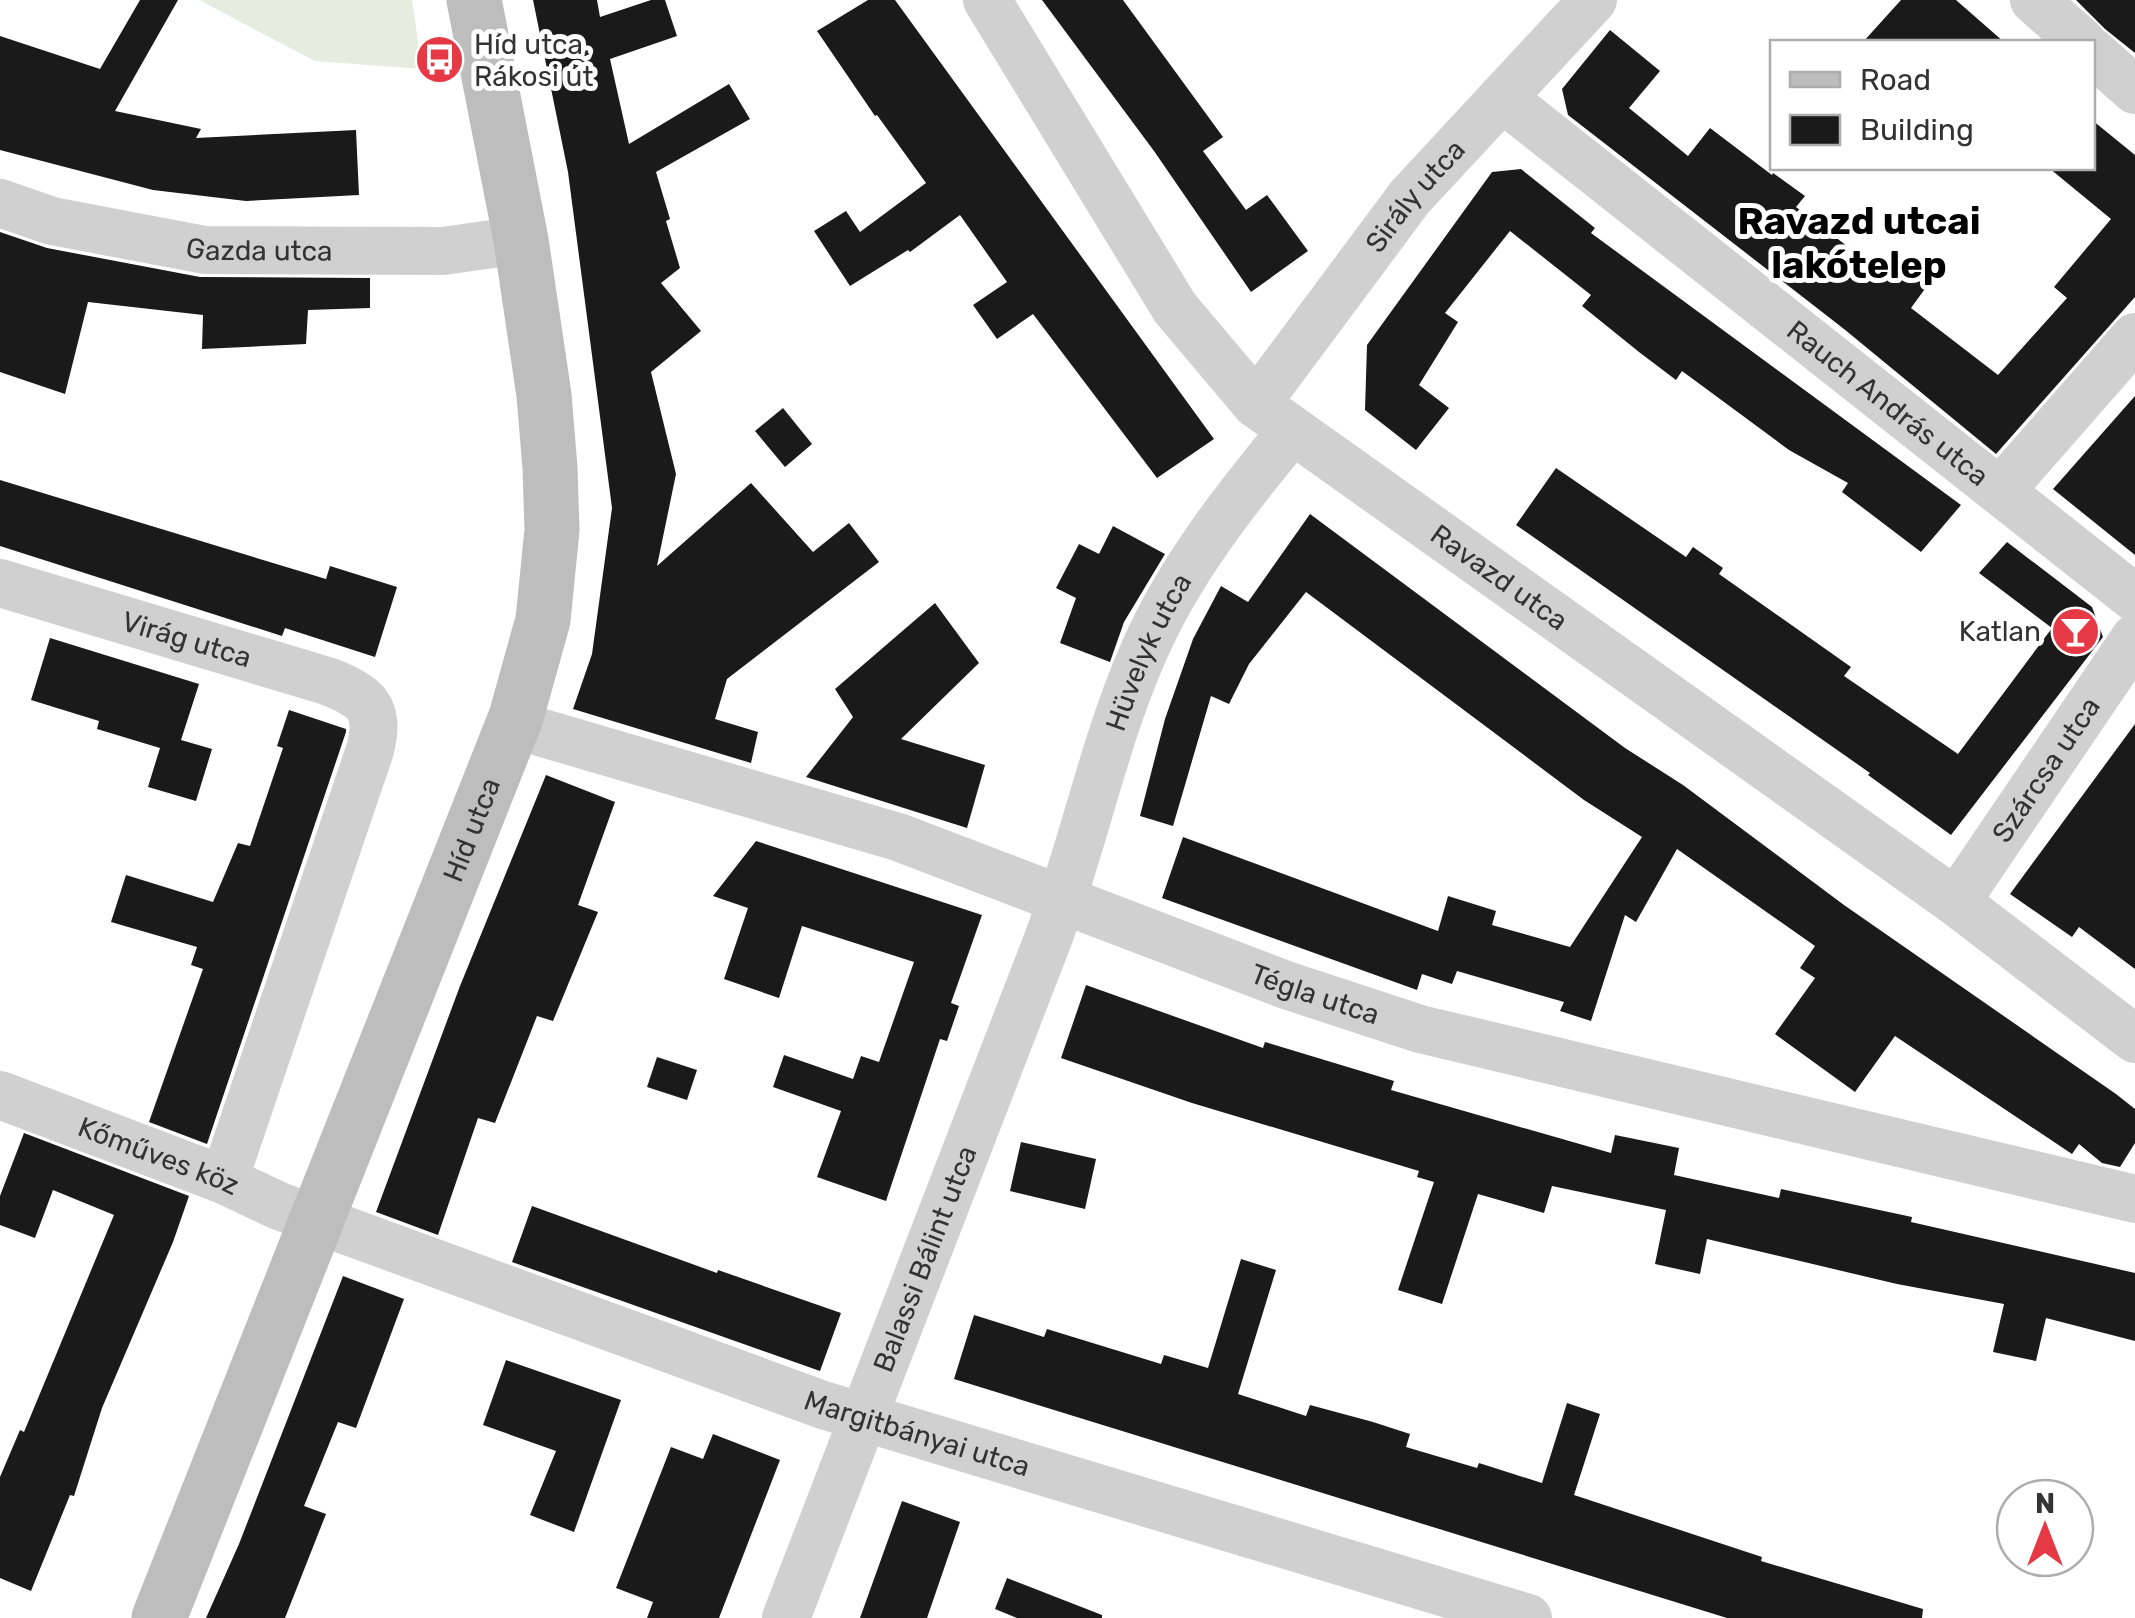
<svg xmlns="http://www.w3.org/2000/svg" width="2135" height="1618" viewBox="0 0 2135 1618" font-family="Rubik,sans-serif">
<style>
.green{fill:#e6ecdf}
.building{fill:#1a1a1a}
.lines{fill:none;stroke-linecap:round;stroke-linejoin:round}
.street{stroke:#d0d0d0;stroke-width:48}
.secondary{stroke:#bdbdbd;stroke-width:55}
.labels{text-anchor:middle;dominant-baseline:central;stroke-width:10;stroke-linejoin:round;paint-order:stroke}
.poi-label{font-size:28px;fill:#333;stroke:#fff;text-anchor:start}
.street-label{font-size:28px;fill:#333;stroke:#fff}
.district-label{font-size:38px;font-weight:bold;fill:#000;stroke:#fff}
</style>
<rect width="100%" height="100%" fill="#fff"/>
<path class="green" d="M199,0H412L422,69L315,61Z"/>
<path class="building" d="M140,0H178L115,111L201,129L196,138L356,130L359,195L246,201L153,190L0,150V36L100,69Z
M533,0H597L600,17L651,0H665L677,36L610,59L629,144L729,84L750,119L656,172L670,219L666,221L680,268L661,283L701,331L651,372L676,474L657,566L751,483L813,552L849,523L879,562L727,679L715,719L758,732L751,763L573,709L592,654L612,508L568,172Z
M868,0H895L1214,439L1157,478L1033,314L997,339L973,305L1007,282L960,215L910,252L908,250L850,286L814,231L846,211L860,232L926,183L877,115L875,116L817,31Z
M1042,0H1123L1223,137L1203,151L1246,210L1267,195L1308,251L1251,292L1154,151Z
M1901,0H1956L2004,42H1863Z
M2076,0H2135V53L2105,29Z
M1610,30L1660,71L1629,108L1688,156L1710,128L1772,175L1773,173L1805,196L1796,207L1885,275L1897,263L1927,286L1911,308L1998,375L2067,298L2054,287L2111,219L2049,168H2092V120L2135,155V297L1996,454L1844,329L1568,115L1562,89Z
M1521,169L1595,228L1591,233L1961,505L1921,552L1842,492L1848,483L1789,450L1682,371L1676,380L1639,352L1582,306L1591,295L1510,231L1445,313L1458,322L1419,385L1449,408L1416,450L1365,410L1367,345L1492,172Z
M0,232L47,248L200,277L370,278V308L308,310L306,344L202,349L203,315L88,302L65,394L0,372Z
M2135,396V555L2053,489Z
M783,408L812,444L785,467L755,431Z
M1556,468L1686,557L1693,547L1723,568L1719,574L1851,667L1844,676L1958,754L2052,628L1979,573L2007,542L2092,607L2103,637L1951,835L1868,775L1870,773L1516,525Z
M0,480L326,579L330,566L397,587L375,657L285,628L282,636L0,546Z
M1310,514L1625,748L1683,785L1844,905L2116,1094L2135,1109V1143L2120,1167L2102,1163L2079,1144L2072,1154L1895,1036L1855,1092L1775,1034L1815,978L1800,968L1815,946L1677,849L1636,922L1625,915L1591,1021L1560,1011L1564,1002L1457,971L1452,984L1422,974L1417,990L1162,898L1183,837L1438,931L1448,896L1496,911L1492,925L1570,947L1642,837L1584,800L1306,592L1249,664L1229,704L1211,696L1173,826L1140,816L1165,719L1193,639L1221,586L1248,602Z
M1113,526L1165,554L1124,622L1110,662L1060,643L1076,598L1056,588L1079,544L1099,554Z
M935,603L979,663L901,739L985,765L967,828L806,777L853,717L835,689Z
M50,638L199,684L181,740L212,749L196,801L148,787L160,748L97,729L99,721L31,700Z
M289,710L346,729V732L207,1144L149,1122L203,969L191,965L197,947L111,922L126,875L213,902L238,843L250,846L283,748L277,746Z
M2135,724V969L2079,927L2072,937L2010,894Z
M546,775L615,802L578,905L598,912L553,1021L537,1016L495,1123L478,1118L438,1235L376,1212L460,986Z
M756,841L982,915L951,1003L959,1006L947,1041L940,1039L886,1201L817,1177L841,1111L773,1087L784,1055L853,1079L861,1056L879,1062L914,962L802,926L779,998L724,979L748,908L713,896Z
M1086,985L1263,1048L1265,1042L1394,1081L1391,1090L1611,1153L1615,1135L1679,1148L1674,1175L1779,1198L1781,1189L1912,1217L1911,1222L2135,1273V1341L2046,1318L2036,1361L1993,1352L2004,1304L1897,1284L1707,1239L1700,1274L1655,1264L1666,1210L1552,1186L1544,1213L1478,1194L1442,1304L1398,1290L1434,1182L1417,1177L1419,1171L1192,1103L1061,1058Z
M657,1057L697,1070L687,1100L647,1087Z
M24,1133L189,1196L173,1242L102,1408L74,1496L70,1495L31,1591L0,1578V1477L20,1430L24,1432L114,1215L53,1190L35,1238L0,1225V1196Z
M1021,1142L1096,1159L1085,1209L1010,1191Z
M532,1206L717,1273L718,1270L841,1313L820,1371L512,1262Z
M1241,1259L1276,1270L1238,1394L1306,1416L1310,1405L1373,1422L1410,1434L1406,1447L1477,1468L1479,1463L1542,1483L1567,1403L1600,1414L1574,1495L1762,1557L1761,1561L1923,1609L1922,1618H1727L954,1379L974,1315L1044,1337L1047,1329L1161,1364L1164,1355L1208,1368Z
M343,1276L404,1299L356,1428L338,1422L304,1506L326,1514L285,1618H206L239,1544Z
M506,1360L621,1400L574,1532L530,1515L556,1451L483,1425Z
M713,1434L780,1460L719,1618H647L653,1602L616,1588L671,1447L703,1459Z
M902,1501L960,1522L927,1618H860Z
M1007,1578L1102,1615V1618H1017L995,1609Z"/>
<g class="lines">
<g class="street">
<path id="s1" d="M987,0L1175,308L1256,404L1956,902L2135,1039"/>
<path d="M2034,0L2082,42"/>
<path d="M2092,52L2135,90"/>
<path id="s2" d="M1502,98L2135,598"/>
<path id="s3" d="M0,203L52,221L205,250L443,251L521,240"/>
<path id="s4" d="M1256,404L1410,197L1593,0"/>
<path d="M2001,490L2135,337"/>
<path id="s5" d="M0,583L327,681C366,696 381,707 370,750L224,1180"/>
<path id="s6" d="M512,724L898,837L1286,985L1420,1029L2135,1199"/>
<path id="s7" d="M1956,902L2135,638"/>
<path id="s8" d="M0,1095L224,1180L279,1206L823,1405L1528,1618"/>
<path id="s9" d="M786,1618C873,1392 961,1165 1048,939C1084,844 1103,744 1144,651C1180,569 1235,500 1291,432"/>
</g>
<path class="secondary" id="s10" d="M159,1618L516,717L543,620L552,530L550,468L544,395L521,240L474,0"/>
</g>
<defs>
<symbol id="bus-disc" viewBox="-11 -11 22 22"><circle r="9.5" fill="#e63946" stroke="#fff"/><path d="M-5-6H5V4H4V6H2V4H-2V6H-4V4H-5ZM-3.5-4V0h7V-4ZM-3.5 1.2v1.5H-2V1.2ZM2 1.2v1.5H3.5V1.2Z" fill="#fff"/></symbol>
<symbol id="bar-disc" viewBox="-11 -11 22 22"><circle r="9.5" fill="#e63946" stroke="#fff"/><path d="M-6-5H6L.8 .8V4.5H3.5V6h-7V4.5H-.8V.8Z" fill="#fff"/></symbol>
</defs>
<g fill-rule="evenodd">
<use href="#bus-disc" x="412" y="32" width="55" height="55"/>
<use href="#bar-disc" x="2048" y="604" width="55" height="55"/>
</g>
<g class="labels">
<g class="poi-label">
<text x="474" y="44">Híd utca,<tspan x="474" dy="32">Rákosi út</tspan></text>
<text x="2041" y="631" text-anchor="end">Katlan</text>
</g>
<g class="street-label">
<text stroke="none"><textPath href="#s4" startOffset="262">Sirály utca</textPath></text>
<text stroke="none"><textPath href="#s3" startOffset="265">Gazda utca</textPath></text>
<text stroke="none"><textPath href="#s2" startOffset="492">Rauch András utca</textPath></text>
<text stroke="none"><textPath href="#s1" startOffset="785">Ravazd utca</textPath></text>
<text stroke="none"><textPath href="#s5" startOffset="195">Virág utca</textPath></text>
<text stroke="none"><textPath href="#s9" startOffset="1032">Hüvelyk utca</textPath></text>
<text stroke="none"><textPath href="#s7" startOffset="160">Szárcsa utca</textPath></text>
<text stroke="none"><textPath href="#s10" startOffset="848">Híd utca</textPath></text>
<text stroke="none"><textPath href="#s6" startOffset="848">Tégla utca</textPath></text>
<text stroke="none"><textPath href="#s8" startOffset="170">Kőműves köz</textPath></text>
<text stroke="none"><textPath href="#s9" startOffset="385">Balassi Bálint utca</textPath></text>
<text stroke="none"><textPath href="#s8" startOffset="978">Margitbányai utca</textPath></text>
</g>
<g class="district-label">
<text x="1859" y="221">Ravazd utcai<tspan x="1859" dy="44">lakótelep</tspan></text>
</g>
</g>
<rect x="1770" y="40" width="325" height="130" fill="#ffffff" stroke="#adadad" stroke-width="2.5"/>
<rect x="1790" y="72" width="50" height="15" fill="#bdbdbd" stroke="#adadad" stroke-width="2.5"/>
<text x="1860" y="90" font-size="30" fill="#333333">Road</text>
<rect x="1790" y="115" width="50" height="30" fill="#1a1a1a" stroke="#adadad" stroke-width="2.5"/>
<text x="1860" y="140" font-size="30" fill="#333333">Building</text>
<g transform="translate(2045 1528)"><circle r="48" fill="#ffffff" stroke="#adadad" stroke-width="2.5"/>
<path d="M0-8L18 38L0 25L-18 38Z" fill="#e63946"/>
<text y="-15" font-size="28" font-weight="bold" text-anchor="middle" fill="#333333">N</text>
</g>
</svg>
